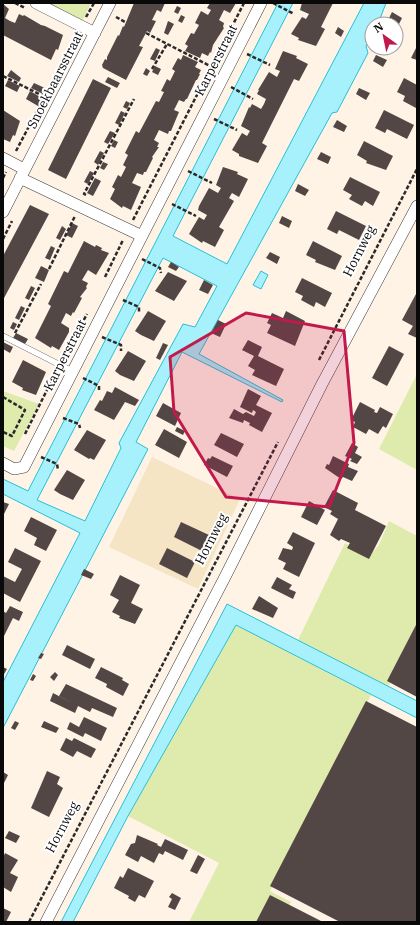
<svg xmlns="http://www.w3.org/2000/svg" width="420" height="925" viewBox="0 0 420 925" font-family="'IBM Plex Serif',serif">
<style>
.farmland{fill:#f6e5c4}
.green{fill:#deebad}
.water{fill:#a6f1fb;stroke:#28bfd7;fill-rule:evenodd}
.building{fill:#534745}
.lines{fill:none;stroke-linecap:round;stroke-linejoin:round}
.service-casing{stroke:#3c3c3c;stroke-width:6}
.minor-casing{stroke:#3c3c3c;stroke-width:12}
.path{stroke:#2b2b2b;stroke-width:2.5;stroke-dasharray:4 2;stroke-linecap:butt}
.service{stroke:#fff;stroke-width:5.5}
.minor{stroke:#fff;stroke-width:11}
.marked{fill:#c2194d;fill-opacity:0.2;stroke:#c2194d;stroke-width:3;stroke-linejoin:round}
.labels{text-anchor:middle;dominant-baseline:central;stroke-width:4;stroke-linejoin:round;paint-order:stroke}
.street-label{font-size:13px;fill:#090909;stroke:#fff}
</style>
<rect width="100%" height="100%" fill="#fff3e6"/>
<path class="farmland" d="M152,457L240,499L198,589L109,547Z"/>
<path class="green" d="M46,3H91L82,22Z
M417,374V470L379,449Z
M3,391L39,404L14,451L3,446Z
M389,521L417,536V630L388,687L298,640L345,543L370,555L379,545Z
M236,625L371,695L270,891L291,902L280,922H189L219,863L128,816Z"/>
<path class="water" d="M278,3H293L173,236L227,264L364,3H386L378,24H372V35L366,46L368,53L337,112L332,113L199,354L283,400L282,402L182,352L136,442L148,449L3,728V682L80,533L3,494V479L28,491ZM163,258L217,286L195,327L183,324L119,443L121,448L85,521L37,500Z
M261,271L268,275L261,289L253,285Z
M227,604L417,701V718L236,625L128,816L73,922H61Z"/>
<path class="building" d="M134,3H165L161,12L157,10L152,20L156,21L150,33L147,31L139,46L143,47L126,80L103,68L102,65L105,59L107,60V57L118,35L119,36L123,26L124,27Z
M210,3H236L230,13L224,10L219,20L224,23L223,27L224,28L213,45L211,53L210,52L208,56L202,53L200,58L185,51L188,46L185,44L191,33L194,34L199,25L195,23L201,11L208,15L211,10L207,8Z
M302,3H333L321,27L325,29L316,46L298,40L299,38L291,34L302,17L306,19L309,14L300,10Z
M3,4L9,9L5,18L10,21L15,23L19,14L23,16L24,15L41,25L45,26L63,35L58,50L56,49L51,60L3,35Z
M177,6L181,8L178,14L174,12Z
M392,12L402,18L396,30V24H386Z
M181,15L185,17L182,23L178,21Z
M168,21L174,24L168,35L164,33Z
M338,27L344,31L341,37L335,33Z
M417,46V60L411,58Z
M156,48L160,50L155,61L150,59Z
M283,51L297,56L296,58L308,64L299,81L294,79L262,143L267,146L258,163L239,156V154L232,150L242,133L247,136L250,131L241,126L249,107L250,108L252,104L261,109L264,104L266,99L257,94L259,90H258L269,72L277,77L280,71L275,69Z
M183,55L198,62L195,67L201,70L199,74H200L197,80H196L187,99H186L184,102L179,100L174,110L179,112L171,131H169L168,134L159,130L154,140L159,143L157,147H159L152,157L153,158L146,172H144L143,175L137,173L132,183L141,187L131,210L123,206L122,208L110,199L115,189L112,187L118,175L121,177L126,167L123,165L128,155L125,153L136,131L139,133L156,101L159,102L164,92L161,91L167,79L170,81L175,71L172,69L178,58L181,60Z
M376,55L387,60L383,67L373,61Z
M155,66L161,69L158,75L152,72Z
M146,68L150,71L147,76L143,74Z
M11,70L21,78L19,82L7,76Z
M108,77L120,83L117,88L105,82Z
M404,78L417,85L416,108L403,101L405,96L397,92Z
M93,79L111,88L66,179L48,170Z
M8,80L20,86L17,92L5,86Z
M34,83L47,89L43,94L31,88Z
M359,88L370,93L366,100L356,94Z
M30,91L42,98L38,106L26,99Z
M126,101L130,103L127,109L123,107Z
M3,110L20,121L15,136L13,135L10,142L3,139Z
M384,110L414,125L407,139L387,129L385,133L375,128Z
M121,111L125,113L119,125L115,123Z
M337,120L347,126L344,132L333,127Z
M110,131L115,133L108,144L104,142Z
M114,140L118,142L115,148L111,146Z
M364,141L393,156L386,170L366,163L367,161L357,155Z
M100,151L104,153L98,165L94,162Z
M321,152L331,157L328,164L317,159Z
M103,162L108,164L104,170L100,168Z
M223,167L238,172L237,174L248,179L239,197L232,193L229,198L234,201L219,227L224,230L215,247L203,241L202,243L189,234L199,217L204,220L207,215L198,210L199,206L209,188L218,193L221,188L216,185Z
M90,171L94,173L88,184L84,182Z
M350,177L380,192L373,206L365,201L362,206L349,199L352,195L343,190Z
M95,178L101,181L93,196L87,193Z
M298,184L309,190L305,196L295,191Z
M30,205L49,214L3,300V256Z
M336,211L366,226L359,240L339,230L337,234L327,229Z
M282,216L292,221L289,228L279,223Z
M72,223L78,226L72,238L66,235Z
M62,226L66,229L60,240L56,238Z
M84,241L95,247L96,245L102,248L101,250L109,253L96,275L88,270L82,280L88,283L86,287L87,288L80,297L82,298L74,313L73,312L71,316L66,313L61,323L69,328V332L59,350L52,346L51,348L35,338L51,306L48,304L64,271L68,273Z
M313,241L342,256L335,270L315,262L316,260L306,255Z
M51,246L55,248L50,260L45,258Z
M270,252L280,257L277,264L266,258Z
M171,262L179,267L176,271L168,267Z
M41,266L49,270L44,282L35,278Z
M168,272L187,281L174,301L155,291Z
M302,278L332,293L325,307L316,302L314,307L301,300L303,296L295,292Z
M204,280L213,285L208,294L199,290Z
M31,286L35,288L29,300L25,298Z
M416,294H417V338L408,334L413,326L402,320Z
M21,306L25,308L19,320L15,318Z
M148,311L166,321L154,341L141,335L135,331Z
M286,311L305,321L295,346L267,333L271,325L267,323L272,313L283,318Z
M218,320L226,324L220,337L211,333Z
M13,322L17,324L14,330L10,328Z
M16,333L28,339L25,344L13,338Z
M248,340L262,347L258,356L284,369L276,386L252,375L255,370L248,366L254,356L242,350Z
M3,342L13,347L10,353L3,349Z
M163,343L168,345L160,360L156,358Z
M389,346L404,354L387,386L372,378Z
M128,351L146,361L134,381L120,375L115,371Z
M23,360L46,372L36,395L22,390L23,388L12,382Z
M115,387L139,400L135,406L125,402L114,420L94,410L100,400L102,401L107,391L112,393Z
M248,389L261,396L256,405L272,413L262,432L249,425L250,423L244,420L243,423L229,418L234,409L243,414L246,412L254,416L256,412L253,410L252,413L240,407Z
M360,402L375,410L374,412L377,413L380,407L393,414L386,428L383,426L378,434L369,429L366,434L353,427L355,422L351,420Z
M163,403L181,413L175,426L156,416Z
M177,427L185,431L183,435L175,431Z
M164,429L187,442L179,458L155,445Z
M87,430L106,440L94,460L90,458L89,459L74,450Z
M221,433L244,444L237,457L214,445Z
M352,443L358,447L355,453L362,457L357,464L350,461L352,459L345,456Z
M212,456L233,466L227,477L204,465L208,458L210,459Z
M333,456L349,464L348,467L358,471L352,481L343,477L341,479L325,468L327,464L329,465Z
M67,470L85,480L73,500L60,494L54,490Z
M333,490L358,503L355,510L386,526L369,559L347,548L350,543L341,539L339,541L330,535L338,519L330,514L332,511L324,507Z
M309,501L325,510L317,525L301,517Z
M3,502L9,504L3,516Z
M31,517L57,530L46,551L34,545L37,538L24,531Z
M181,522L209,535L202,551L174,537Z
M293,532L315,543L299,577L283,569L286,563L278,559L283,548L292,550L293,547L287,543Z
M15,548L41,561L20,602L3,593V576L15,582L22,569L8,562Z
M167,548L195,562L187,578L159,564Z
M84,569L94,574L91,579L81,575Z
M120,575L140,585L131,603L143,609L135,624L119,618L120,616L112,612L119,600L110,595Z
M277,577L292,585L289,589L296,592L293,599L271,588Z
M259,596L278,608L273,618L252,609Z
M10,606L23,612L19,621L13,618L3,638V611L6,613Z
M417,623V697L387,681Z
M67,645L95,659L90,669L62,655Z
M41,653L44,654L41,659L38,658Z
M3,667L7,669L3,676Z
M101,667L123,678L122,680L129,684L123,696L106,687L107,684L95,678Z
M55,672L58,675L54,681L50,677Z
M33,674L36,676L33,681L30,680Z
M66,684L117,708L113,717L92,708L90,712L78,706L75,713L50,701L53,693L74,704L59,696Z
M366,701L417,727V922H340L270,886Z
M84,717L107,728L101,741L85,733L83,737L67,729L70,722L79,727Z
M15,721L19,723L15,730L11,728Z
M44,721L59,728L56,733L41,727Z
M66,738L72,741L74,738L96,749L91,758L77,751L73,757L60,750Z
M47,771L60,777L57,784L63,788L49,817L31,808Z
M3,772L8,775L3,785Z
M9,831L20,836L16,843L5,838Z
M137,835L158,844L157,845L161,847L165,839L188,850L183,860L165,851L163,855L159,853L154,863L141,856L138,862L125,855L131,844L135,843Z
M5,853L18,860L10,873L18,877L11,892L3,887V858Z
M198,855L205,859L197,874L190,871Z
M128,868L154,881L145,898L139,895L135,902L128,898L129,896L114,888L120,876L123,878Z
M172,893L181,898L175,910L168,907L172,899L169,897Z
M270,895L323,922H256Z
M3,908L11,912L6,922H3Z"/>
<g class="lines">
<defs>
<path id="service" d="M3,336L72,371"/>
<path id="minor" d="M36,3L95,33
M3,158L24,169
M20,178L142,236
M3,212L110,3
M3,463L14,469L24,467L261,3
M46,922L226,575L322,384L417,206"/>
</defs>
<use href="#service" class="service-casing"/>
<use href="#minor" class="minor-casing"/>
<path class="path" d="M15,3L25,8
M273,3L294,14
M86,17L94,3
M116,17L125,22
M146,33L212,67
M247,54L270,65
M152,69L167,44
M3,76L45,97
M231,87L253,99
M214,119L237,130
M16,151L76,37
M188,171L212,183
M3,178L6,172
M86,195L84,194L134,99
M172,204L196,216
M133,220L244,3
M3,239L12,221
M142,259L160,268L161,273
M49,269L75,216
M105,277L123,240
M123,300L139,307V313
M15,333L41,284
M102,337L121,345V351
M64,357L87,314
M319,360L417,169
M83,378L99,386V392
M3,397L25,410L12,436L3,432
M63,418L79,424L80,428
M25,434L56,372
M41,457L57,464L58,470
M29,922L278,442"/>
<use href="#service" class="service"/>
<use href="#minor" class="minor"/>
</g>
<path class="marked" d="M246,313L344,331L354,443L329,507L226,497L174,412L170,357Z"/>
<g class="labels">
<g class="street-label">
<text transform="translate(216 60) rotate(-63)">Karperstraat</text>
<text transform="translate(55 80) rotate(-63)">Snoekbaarsstraat</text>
<text transform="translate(359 251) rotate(-63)">Hornweg</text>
<text transform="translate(65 355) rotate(-63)">Karperstraat</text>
<text transform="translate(211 539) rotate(-63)">Hornweg</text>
<text transform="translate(62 827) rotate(-62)">Hornweg</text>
</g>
</g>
<rect width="420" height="925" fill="none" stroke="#090909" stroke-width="8"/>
<g transform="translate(384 36) rotate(327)"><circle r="19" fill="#ffffff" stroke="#9d9d9d"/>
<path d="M0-3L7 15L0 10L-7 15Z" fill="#c2194d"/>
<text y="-6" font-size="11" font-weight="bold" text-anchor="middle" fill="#090909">N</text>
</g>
</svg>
